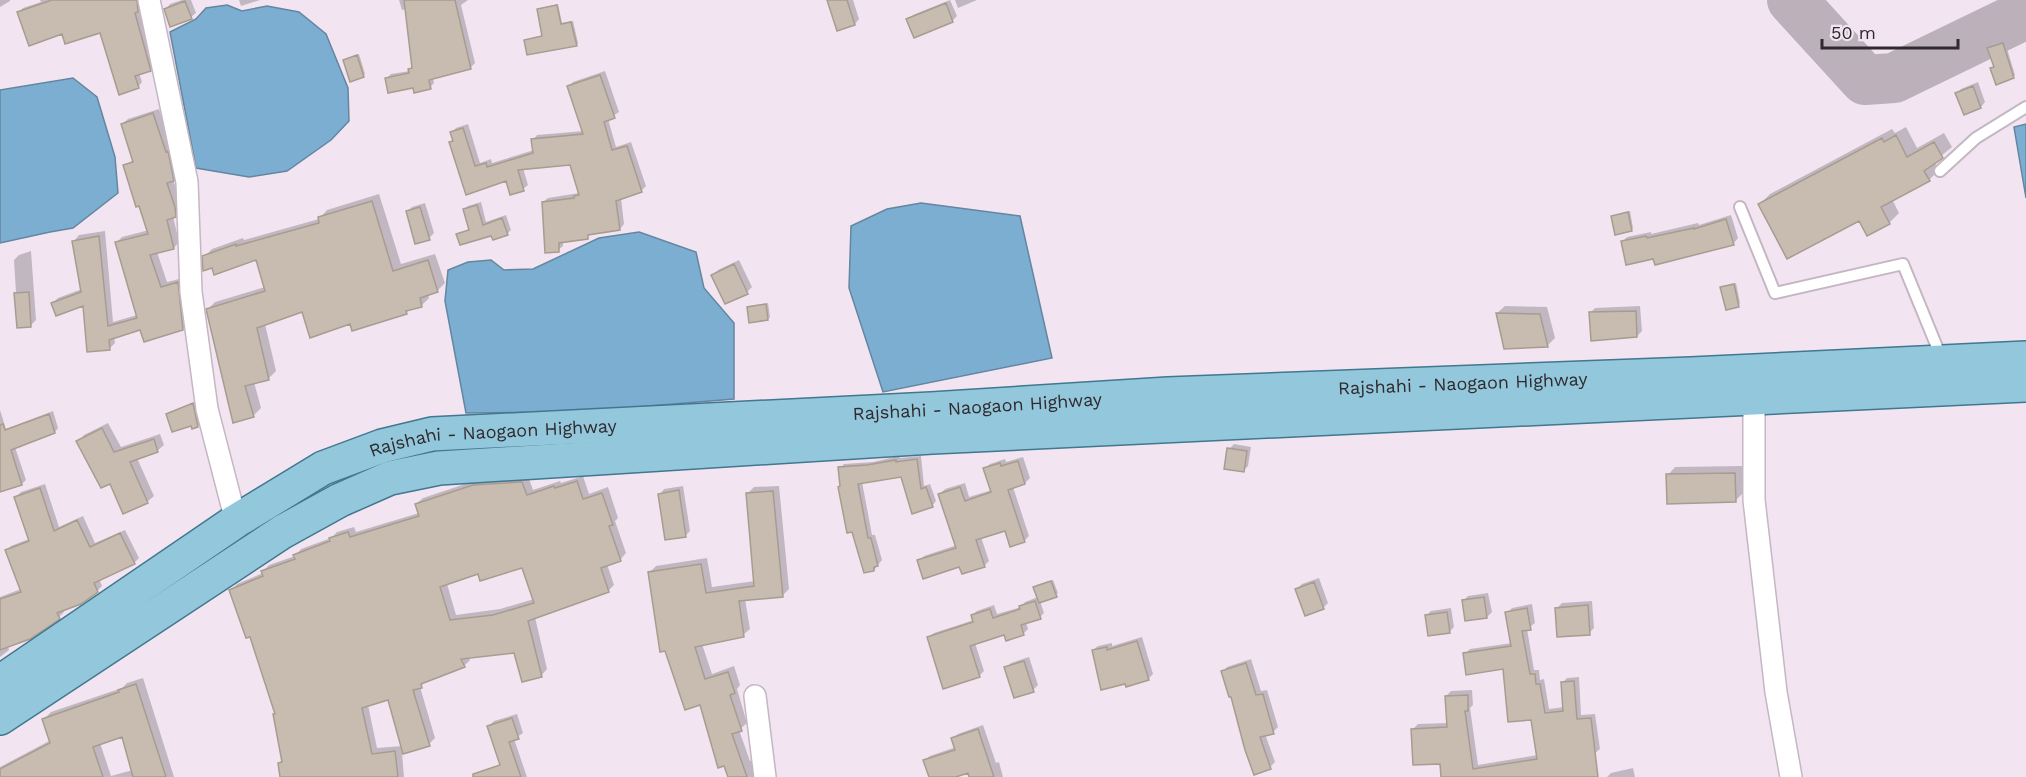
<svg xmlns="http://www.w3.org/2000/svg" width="2026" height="777" viewBox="0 0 2026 777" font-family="'Work Sans',sans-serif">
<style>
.water{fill:#7baed1;stroke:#6486a0;stroke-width:1.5}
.shadow{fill:#0003;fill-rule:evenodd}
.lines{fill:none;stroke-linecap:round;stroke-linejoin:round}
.taxiway{stroke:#bcb0ba;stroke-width:50}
.building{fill:#c8bbaf;stroke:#a89c91;stroke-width:1.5;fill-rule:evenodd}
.service-casing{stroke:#c4b7c3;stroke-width:14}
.minor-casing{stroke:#c4b7c3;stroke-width:24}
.primary-casing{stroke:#41778f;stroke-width:36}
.service{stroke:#fff;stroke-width:10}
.minor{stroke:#fff;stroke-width:21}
.primary{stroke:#93c7db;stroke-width:33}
.labels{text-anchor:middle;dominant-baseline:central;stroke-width:4.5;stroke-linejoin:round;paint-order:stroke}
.street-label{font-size:18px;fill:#2f2a2e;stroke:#f2e5f1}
</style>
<rect width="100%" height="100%" fill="#f2e5f1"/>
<path class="water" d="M227,5L242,11L267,6L299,12L326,34L348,88L349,121L331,140L287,171L249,177L196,168L170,32L196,19L206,8Z
M73,78L97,97L115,157L118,193L73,228L50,232L0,243V90Z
M2026,124V198L2014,127Z
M921,203L1020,216L1052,358L883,392L849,288L851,226L887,209Z
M639,232L696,252L704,288L734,323V399L576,412L466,413L445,301L448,270L468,262L491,260L504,270L533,269L599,238Z"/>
<path class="shadow" d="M0,0H10V1L0,7Z
M40,0H141L142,6L139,9L154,65L150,69L139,73L142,82L138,87L101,31L63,32L19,12L23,8L41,2Z
M182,0H191L196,13L191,17L166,9L170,4Z
M239,0H260L241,6Z
M399,0H468L461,5L475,63L470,68L433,77L434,83L430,87L414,86L387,78L391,74L410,71L413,66L406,9L402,10Z
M828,0H853L859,19L855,24Z
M950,0L957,16L952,21L908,20L913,15Z
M955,0H977L958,8Z
M558,4L562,23L573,21L578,43L576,45L525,40L543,35L539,9Z
M2005,42L2015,75L2013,77L1992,69L1995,66L1991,47Z
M359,54L365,74L363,76L344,60Z
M605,71L619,112L608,119L616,147L631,142L646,186L641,191L621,198L624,224L620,229L592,233L587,237L563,241V246L558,250L543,202L548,198L579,193L571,164L523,168L528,185L523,189L507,180L467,193L451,142L454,139L452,132L456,128L468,124L480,163L491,159L492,163L534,150L533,140L537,135L584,131L569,87L573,82Z
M1978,82L1985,102L1981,107L1964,113L1957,94L1961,89Z
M159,109L179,174L173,179L180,201L181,210L173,216L179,242L174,248L157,252L167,282L183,278L188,323L183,329L141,328L114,337L115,343L109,349L84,304L53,303L58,298L82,289L74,241L79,235L105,231L113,322L137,315L116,243L122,237L149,230L125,166L134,159L122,124L128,119Z
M1906,127L1917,148L1944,133L1952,147L1934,162L1939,170L1929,180L1892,199L1899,213L1889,223L1760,204L1770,194L1892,129L1895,133Z
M379,194L401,264L435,254L445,283L437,291L428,294L429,298L422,305L410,309L406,313L351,322L302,311L265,324L276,371L268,379L254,382L261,408L253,416L208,309L215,302L265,287L257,258L213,266L204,257L212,249L243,238L244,240L319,219L327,210Z
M481,202L486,222L506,215L511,230L507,234L458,235L470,228L464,210L468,206Z
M425,203L434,233L429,238L407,212L412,207Z
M1630,211L1633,228L1631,230L1612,216Z
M1731,215L1738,238L1734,243L1656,263L1654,257L1622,242L1627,237L1651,232V234L1698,223L1699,225Z
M31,251L36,320L31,325L18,326L14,260L19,255Z
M739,260L752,287L747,292L713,275L718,270Z
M1736,283L1740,303L1738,305L1722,288Z
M768,303L770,317L768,319L748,308L750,306Z
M1505,306L1547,307L1555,338L1548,345L1497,313Z
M1640,306L1642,331L1637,336L1590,313L1595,308Z
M195,402L200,423L198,426L170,412Z
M0,410L6,429L53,411L58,428L55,432L15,447L26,480L22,484L0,491Z
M108,423L121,447L160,434L164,445L157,451L137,458L154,496L147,502L110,482L78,442L84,435Z
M1234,444L1251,447L1248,466L1243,471L1229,449Z
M899,456L900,458L921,456L924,486L930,484L936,501L932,506L902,475L862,482L872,535H875L882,560L874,570L841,485L840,468L844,464L873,462Z
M1023,457L1030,478L1025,483L1013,487L1029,536L1024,541L1006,529L981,537L989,561L984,566L919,561L924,556L957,545L940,494L945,489L965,483L969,497L992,490L985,469L990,464L1005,459L1006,462Z
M1742,466L1743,493L1735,501L1668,475L1675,467Z
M528,476L533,490L560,481L561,483L583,476L589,494L608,487L618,518L615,521L626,553L620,560L607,564L614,585L608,591L535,617L547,669L541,676L515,651L469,657L470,660L464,666L428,679L420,687L435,738L429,744L402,753L404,777H281L279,763L283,759L274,715L277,712L251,635L231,590L237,584L263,573V571L269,565L295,556L301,549L331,538L337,532L354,527L356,532L419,513L416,504L423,498L480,479ZM523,566L534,599L500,609L456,615L447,584L479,572ZM389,698L402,746L377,748L368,705Z
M45,484L59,527L83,516L95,543L125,530L139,558L134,563L99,579L102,586L97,591L63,609L64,612L59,617L8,646L9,650L0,657V597L21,589L6,551L11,546L29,539L16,497L21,492Z
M683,486L690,531L685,536L660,494L664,489Z
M779,486L789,589L783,595L745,599L750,629L743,635L702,644L712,674L734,666L740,685L737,689L747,723L739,730L750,761L757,758L762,777H729L650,572L656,566L707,558L712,587L755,581L747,494L754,487Z
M1319,578L1328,603L1323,608L1297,589L1302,584Z
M1053,580L1058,593L1040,601L1044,613L1040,617L1026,622L1028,629L1023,634L1004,633L975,643L984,671L980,675L944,687L929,637L934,633L974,620L972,615L977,611L994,605L997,614L1021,607L1025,602L1038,597L1035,587L1037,585Z
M1488,593L1492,612L1487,617L1463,601L1468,596Z
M1592,601L1594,628L1589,633L1557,608L1562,603Z
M1532,604L1535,623L1527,629L1534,670H1539L1540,680L1544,679L1549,709L1564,707L1562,683L1567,678L1579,677L1581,715L1595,714L1600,749L1566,777H1443L1442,763L1413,729L1418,724L1448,723L1446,696L1451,691L1472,690L1473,705L1470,708L1478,765L1538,755L1533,718L1504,667L1465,654L1470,649L1512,643L1507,613L1512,608Z
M1451,608L1454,627L1449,632L1426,616L1431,611Z
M1142,637L1153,674L1148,679L1093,650L1098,646L1112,643V646Z
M1029,657L1038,685L1033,690L1006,668L1011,663Z
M1251,659L1261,691L1267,690L1278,727L1273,732L1265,734L1275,762L1270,767L1223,672L1227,667Z
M143,678L174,777H0V767L51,740L44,719L51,712L122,688L127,683ZM123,735L133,770L111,776L100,743Z
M517,714L523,733L514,739L527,777H502L501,764L489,726L494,721Z
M983,725L996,763L999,762L1003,777H971L969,771L951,777H930L925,760L930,756L956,747L953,738L958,734Z
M1633,768L1635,777H1607L1611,773Z"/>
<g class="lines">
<path class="taxiway" d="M1792,0L1865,80L1894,78L2026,14"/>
</g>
<path class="building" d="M52,0H137L138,12L135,13L151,71L135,76L139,88L119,95L100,33L65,44L62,34L29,46L17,12Z
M404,0H455L471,69L429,80L431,89L414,93L413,88L388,93L385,78L409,73L408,69L412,68Z
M827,0H847L855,25L837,31Z
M185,1L192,19L170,27L164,9Z
M946,3L953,22L914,38L906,19Z
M557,5L561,24L571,22L577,46L527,55L524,40L542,36L537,9Z
M2003,43L2014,78L1996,85L1990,68L1994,67L1987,48Z
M357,55L364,77L350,82L343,60Z
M600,75L615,118L604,122L612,150L627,146L642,192L616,201L620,230L588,235V239L559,243V252L545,253L542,202L574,198V196L579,195L570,165L518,170L524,191L510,195L506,181L466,195L449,142L453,141L450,132L463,128L475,166L486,163L487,167L533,153L531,139L583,134L567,86Z
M1973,86L1981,108L1964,115L1955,93Z
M153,113L166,152L168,151L174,181L167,183L175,207L176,217L167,220L174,249L150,255L161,287L178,282L183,330L144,342L140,330L109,340L110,350L87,352L83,306L56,316L51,303L81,292L72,241L99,236L108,326L137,318L115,242L148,234L139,206L136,207L123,165L133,162L121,124Z
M1896,135L1907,157L1934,142L1943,158L1924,171L1930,181L1881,207L1890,224L1867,236L1859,221L1787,259L1758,204L1882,138L1884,142Z
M372,201L393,271L428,260L438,292L420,298L422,307L406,311L407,314L352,331L350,324L310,338L302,312L257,328L269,380L245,386L254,417L233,423L206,309L265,291L256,260L214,275L212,268L203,271L202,256L236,244V246L319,223L318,217Z
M477,205L483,225L502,218L508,235L493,240L491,236L460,245L456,234L469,230L463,209Z
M420,207L430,240L415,244L406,211Z
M1628,212L1632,231L1615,235L1611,216Z
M1726,219L1734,245L1655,265L1653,259L1626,265L1621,241L1646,236L1647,238L1694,228V229Z
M734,264L748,294L725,304L711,275Z
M1734,284L1739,307L1726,310L1720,287Z
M29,292L31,327L17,328L14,293Z
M766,304L768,320L749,323L747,307Z
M1636,311L1637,337L1591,341L1589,312Z
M1496,313L1540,314L1548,347L1504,349Z
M193,403L198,427L192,429L191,426L172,432L166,414Z
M49,414L55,433L11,450L22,485L0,492V425L3,424L5,430Z
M102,428L114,452L154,439L158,452L130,462L148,503L123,514L110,484L101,488L76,441Z
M1227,448L1247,451L1244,472L1224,469Z
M917,459L921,489L926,487L933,507L912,514L901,477L858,484L868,538H871L878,566L874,567V571L864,573L852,532L847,533L838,487L840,486L838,467L867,465L896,460V462Z
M1018,461L1025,484L1008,490L1025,542L1010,547L1005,531L976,540L985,567L962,574L959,567L923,579L917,560L956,548L938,494L960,487L965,501L991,492L983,468L1000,463L1001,466Z
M1735,473L1736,502L1667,504L1666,474Z
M577,481L583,499L602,493L613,525L609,526L621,561L601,568L609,592L528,621L542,677L522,682L514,653L461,659L465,667L421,684L422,688L413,690L430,746L403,754L388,700L362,708L372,754L395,751L398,777H280L278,763L282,762L273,714H275L250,637L246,638L229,590L263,576L261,571L295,559L293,555L330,541L329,538L348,532L350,537L419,516L415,504L473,485L522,482L527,495L554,486L555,488ZM522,568L534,603L493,615L450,620L440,587L478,574L480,581Z
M40,488L54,531L77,520L90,547L120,533L135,564L94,583L98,592L81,604L57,613L60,619L30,639L0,650V599L21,592L5,550L29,541L14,497Z
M679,490L686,537L665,540L658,494Z
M773,491L783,597L739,601L744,637L695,647L705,679L728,672L735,693L730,695L742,731L732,734L747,777H728L724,766L718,768L700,705L685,710L665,651L660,652L648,572L701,564L706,593L754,586L746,493Z
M1051,581L1057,597L1039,603L1033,587Z
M1314,582L1324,609L1305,616L1295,589Z
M1484,597L1487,618L1465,621L1462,600Z
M1035,601L1041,619L1021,625L1024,635L1006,641L1004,635L970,646L980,677L943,689L927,637L973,622L971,615L990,609L993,618L1020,609L1019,606Z
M1588,605L1590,635L1557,637L1555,608Z
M1527,608L1531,630L1522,631L1530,674H1535L1536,684H1540L1545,713L1563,711L1561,682L1574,681L1577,719L1591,718L1598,777H1441L1440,764L1413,765L1411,729L1447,727L1445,696L1468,695V711H1465L1473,769L1537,759L1531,720L1508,722L1503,669L1466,675L1463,653L1511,646L1505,612Z
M1447,612L1450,633L1428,636L1425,615Z
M1137,641L1149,680L1126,687L1125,684L1101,690L1092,650L1107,647V650Z
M1024,661L1034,692L1014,698L1004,667Z
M1246,663L1256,695L1263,694L1274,734L1260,737L1271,769L1254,775L1245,750L1231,697H1229L1221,671Z
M136,684L166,777H133L122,737L93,747L103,777H0V769L50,743L42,719L119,692L118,690Z
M512,718L519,739L509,742L521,777H473V774L500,765L487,726Z
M978,729L994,777H969L968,773L956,777H929L923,760L955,750L951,738Z"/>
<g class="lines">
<defs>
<path id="service" d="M1940,171L1976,138L2026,107
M1740,207L1775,293L1903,264L1937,347L1938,359"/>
<path id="minor" d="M149,0L187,182L191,292L207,409L236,521
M1754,399V500L1776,692L1791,777
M755,696L765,777"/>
<g id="primary">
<path id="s1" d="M0,682L236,521L323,468L382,446L432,434L931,409L1168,394L1691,374L2026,358"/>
<path d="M0,718L282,532L340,500L390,478L439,468L932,437L2026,385"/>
</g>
</defs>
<use href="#service" class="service-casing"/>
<use href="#minor" class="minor-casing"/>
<use href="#primary" class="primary-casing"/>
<use href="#service" class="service"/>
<use href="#minor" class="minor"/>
<use href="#primary" class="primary"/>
</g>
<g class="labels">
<g class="street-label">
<text stroke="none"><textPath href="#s1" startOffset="1534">Rajshahi - Naogaon Highway</textPath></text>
<text stroke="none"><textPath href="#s1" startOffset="1048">Rajshahi - Naogaon Highway</textPath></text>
<text stroke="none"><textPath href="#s1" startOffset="562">Rajshahi - Naogaon Highway</textPath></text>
</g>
</g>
<path d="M1822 39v9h136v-9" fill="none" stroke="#2f2a2e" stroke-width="3"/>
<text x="1831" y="39" font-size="18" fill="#2f2a2e" stroke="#f2e5f1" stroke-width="4.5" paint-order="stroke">50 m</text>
</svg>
